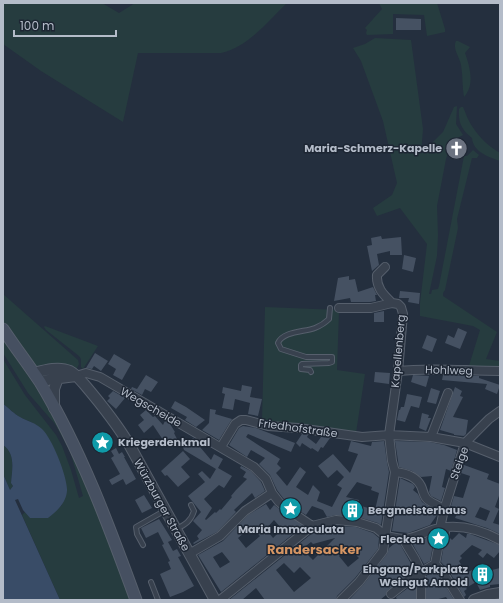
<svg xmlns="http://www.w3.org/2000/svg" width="503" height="603" viewBox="0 0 503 603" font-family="Poppins,sans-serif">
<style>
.green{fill:#263c3f}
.water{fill:#394c67}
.building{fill:#455162;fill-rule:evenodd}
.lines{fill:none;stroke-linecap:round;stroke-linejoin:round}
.service-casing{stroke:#565f6c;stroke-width:6}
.minor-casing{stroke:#565f6c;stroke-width:10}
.tertiary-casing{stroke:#565f6c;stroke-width:12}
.secondary-casing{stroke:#565f6c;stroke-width:13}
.service{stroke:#38414e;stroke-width:4}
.minor{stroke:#38414e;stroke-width:8}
.tertiary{stroke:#38414e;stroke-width:10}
.secondary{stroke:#465061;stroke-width:11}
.labels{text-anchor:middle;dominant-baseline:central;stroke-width:3;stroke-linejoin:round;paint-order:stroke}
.poi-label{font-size:11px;font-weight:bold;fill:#b4bcc9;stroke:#1d2633;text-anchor:end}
.street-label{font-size:11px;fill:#b4bcc9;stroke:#1d2633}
.quarter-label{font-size:13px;font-weight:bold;fill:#d59563;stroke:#1d2633}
</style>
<rect width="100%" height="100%" fill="#242f3e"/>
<path class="green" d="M3,3H102L119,13L135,3H287C267,22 248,47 221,53H138L123,122L41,71L3,44Z
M379,3H437L445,29V32L427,36L424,15L393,14V34L367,35L366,33L367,30L365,28L382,9Z
M375,38L411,40L423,129L421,154L443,132L454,107L457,106L456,124L463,135L452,141L446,159L437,206L438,236L437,256L429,294H431L432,290L438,289L439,286L464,156H467L473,150L479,155L477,158H472L457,219L458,228L445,290L443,293V296L497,332L486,359L500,361V370L468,369L480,330L473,326L420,316V303L427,244L400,208L377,216L373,208L392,195L397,183L383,121L361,61L353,48L365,44Z
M456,41H458L470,47L465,53C470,67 475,85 464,97C462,87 463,76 461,65C460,58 452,48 456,41Z
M461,107H463C465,111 466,115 468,119C475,133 486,145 500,153V161C489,157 473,152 472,138C462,130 458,123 459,109Z
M3,294L78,360L79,364L76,370L36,369L3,323Z
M265,307L339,310L337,370L365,374L356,433L262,420Z
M45,326L98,346L83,369L81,367V359L79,356L46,330L44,327Z
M3,339L35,386L71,447L124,579L129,600H60L22,515L25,512L30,518H48L62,505L33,423L19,417L3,404V359L25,395L56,435L62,446L71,470L79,498L83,496L70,451L55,424L28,393L3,353Z
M3,445C16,454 12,470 11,483L13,486L10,490L3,474Z"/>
<path class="water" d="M3,404C9,408 14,414 20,417C27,421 36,423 42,429C52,438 68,478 67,491C66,503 57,511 48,518H30L23,510L18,499L15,500L60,600H3V474L10,490L13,486L11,483C12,470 16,454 3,445Z"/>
<path class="building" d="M396,18L421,19V30H396Z
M381,236L382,239L401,237L402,255H390V251L377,254L379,265L372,271L367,246L372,245L371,238Z
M404,255L416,258L413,272L402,269Z
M349,276V280L355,279L358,292L373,287L377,295H375L376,301L370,302H351L350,298L334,301L338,278Z
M400,291L420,293L419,304L408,302L409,298H399Z
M384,311V322H374V313Z
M458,328L467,332L460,349L445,343L448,335L454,338Z
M427,335L437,339L432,352L422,348Z
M95,353L108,361L101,371L94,366L92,369L86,368Z
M114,354L131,364L122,380L113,375L116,369L108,364Z
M375,372L390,373L389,384L374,382Z
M146,375L158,382L151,392L145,389L142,395L131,389L132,387L137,389Z
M413,375L429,376L426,387L411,382Z
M443,375L479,376V378L500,385L497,394L485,389L487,384L442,380Z
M242,385L252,387L250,397L262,399L258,416L248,414L250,403L235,399L233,410L222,408L225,394L222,393L223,387L241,391Z
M455,387L462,391L460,396L463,397L453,417L468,420L466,434L464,436L454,435V434L440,430Z
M431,388L440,391L436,404L427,402Z
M113,391L125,398L116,409L107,401L110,398L108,396Z
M407,394L422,397L419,408L411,406L405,422L397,420L399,410H400L401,407H404Z
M175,401L186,407L205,420L196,427L185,420L187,417L171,408Z
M210,409L216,410L215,414L232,419L219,440L202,430L209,423Z
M146,410L153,417L155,416L163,425L165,421L170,424L175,432L174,433L177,439L167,446L153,425L144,433L138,425L144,420L140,415Z
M422,413L429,415L428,418H431L426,431L419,428Z
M243,426L256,428L295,443L291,452L248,434L246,437L280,459L277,464L281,468L276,473L287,486L300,467L306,472L296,487L308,495L313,485L320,492L317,501L332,507L342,488L337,485L344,477L337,470L328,478L318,466L333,454L350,473L358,454L348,451L351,441L371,446L372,442L384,441L387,462L389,472L381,525L378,523L358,517L336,515L327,517L323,510L312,506L306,515L293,507L283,498L277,490L270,475L259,464L265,458L251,450L247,457L229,445L239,428ZM357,482L372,487L371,490L379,493L375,510L358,505L359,500L346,497Z
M302,434L308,435L307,437L316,444L321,437L330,438L323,448L321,447L318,452L312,448L311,449L302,443L300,447L296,443Z
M193,438L201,446L200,447L211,460L214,454L223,459L218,468L232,476L224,488L219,485L204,499L212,508L205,519L206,520L215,512L216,513L220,509L221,510L232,497L231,496L236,490L247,479L243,477L246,472L240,468L241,466L251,471L261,482L265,491L255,498L252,493L234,510L236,512L217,532L194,544L193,543L199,539L197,536L202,530L193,521L201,512L188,496L205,482L198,474L202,471L210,479L216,469L184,450L183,447Z
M395,441L430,442L444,445L457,450L451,471L446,469L442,487L445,488L441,501L431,496L429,492L432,476L421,477L412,471L399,467Z
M116,448L119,454L122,452L125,457H124L136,479L126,485L123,479L112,485L109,480L120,474L111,458L114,456L111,451Z
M183,451L190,459L181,467L190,477L178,487L167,475L165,476L161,471Z
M464,465L489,474L487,479L500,484V493L495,507L499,509L493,523L500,525V534L487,528L455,518L459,509L451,506L454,496L463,498L470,476L461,473ZM480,507L490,511L486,521L475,517Z
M400,478L413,484L415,487L413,490L418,494L422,502L438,512L437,515L430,525L408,533L392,531Z
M144,495L152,508L142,513L135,500Z
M266,504L270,510L274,505L303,526L221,592L198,555L223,541L248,515ZM274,520L282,529L273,538L266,529ZM251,527L260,536L246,548L238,538ZM222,552L230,562L220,568L213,557Z
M159,519L172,540L168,542L173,551L177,549L181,556L178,557L194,586L183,592L170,597L160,574L171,569L168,562L170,561L162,545L164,544L158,532L146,538L141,528Z
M336,526L356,527L373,533L379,538L378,549L355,578L337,596L336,600H265L256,588L242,600H229L315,531ZM335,538L313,560L302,549L311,542L313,544ZM349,548L359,558L348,567L339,556ZM284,563L294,573L300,567L311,578L294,592L276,570Z
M459,533L466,538L467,534H470L500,545V551L494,558L487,553L483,558L478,554L482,550L472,545L460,556L462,558L459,561L466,573L480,566H489L484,572L500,568V584L490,585V587L480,590L476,582L466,588L467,589L464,591L466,595L464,597L449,571L441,562L444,545L450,538L452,540Z
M429,537L433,545L430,561L424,564L412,543Z
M395,543L400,544L410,562L413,567L409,568L411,572L388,590L386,595L380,600H349L363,585L387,554L389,548Z
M434,571L440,577L454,600H448L446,597L435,600H426V576Z
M416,582V600H397L396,597Z"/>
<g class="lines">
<defs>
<path id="service" d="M311,372L310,370L301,369V365L302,364L329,363L332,362V357H306L281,349L278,343C283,331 305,332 315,328C320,326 325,323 329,319L330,308
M176,529C185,525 191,521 194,511L191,505
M143,545L137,534L136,527L164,511
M151,582L158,600"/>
<path id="minor" d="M385,267L377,275C376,288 384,295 392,303
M339,308H371L392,303L398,304L401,307L403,314L398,371L389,435L392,461L395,472L383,551L359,582L341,600
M398,371C432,367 466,371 500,371
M76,376L86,373L100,377L254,467L266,479L272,493L279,502L290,511L312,526
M431,437L448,393
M221,447L235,424L241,420H246L268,426L298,428L362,437L389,435L431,437L465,443L500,457
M395,472C405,473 416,476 421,486C423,490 423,494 426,498C430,503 439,505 444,510
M440,528L444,510L465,443L489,419L500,411
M386,536C392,537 399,539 404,539C417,538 428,530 440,528C461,524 481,530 500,540
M403,539L415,559L421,572V600
M189,554L220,536L245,511L272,493
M435,564L444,574L460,600
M435,564L439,543L444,537L446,527
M391,594L410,579L435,564
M220,600L312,526L336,520L357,522L376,528L386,536"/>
<path id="tertiary" d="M34,373C45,370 59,366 70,371C76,374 80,380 84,384C101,404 117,424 130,446L215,600
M40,382L52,379L76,376
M54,408V389L58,378
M474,600L488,595L500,593"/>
<path id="secondary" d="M3,329C15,347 28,364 40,382C81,450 109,526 136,600"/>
</defs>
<use href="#service" class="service-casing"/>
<use href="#minor" class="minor-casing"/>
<use href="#tertiary" class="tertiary-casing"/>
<use href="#secondary" class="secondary-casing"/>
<use href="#service" class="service"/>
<use href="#minor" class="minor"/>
<use href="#tertiary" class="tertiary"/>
<use href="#secondary" class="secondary"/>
</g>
<defs>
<symbol id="church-disc" viewBox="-11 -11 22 22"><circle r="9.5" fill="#6b7280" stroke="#1d2633"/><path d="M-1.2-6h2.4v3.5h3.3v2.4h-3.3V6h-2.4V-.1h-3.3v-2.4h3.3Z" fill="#fff"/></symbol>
<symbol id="sight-disc" viewBox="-11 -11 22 22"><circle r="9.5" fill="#0f9aa8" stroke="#1d2633"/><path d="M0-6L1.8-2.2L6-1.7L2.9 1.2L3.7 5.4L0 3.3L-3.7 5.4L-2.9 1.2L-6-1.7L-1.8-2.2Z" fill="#fff"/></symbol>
<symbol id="building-disc" viewBox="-11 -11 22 22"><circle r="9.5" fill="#0f9aa8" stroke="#1d2633"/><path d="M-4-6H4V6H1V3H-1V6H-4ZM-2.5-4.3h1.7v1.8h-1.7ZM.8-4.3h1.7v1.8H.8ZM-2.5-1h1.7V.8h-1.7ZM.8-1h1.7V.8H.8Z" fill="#fff"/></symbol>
</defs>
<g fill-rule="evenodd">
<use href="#church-disc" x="444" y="136" width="25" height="25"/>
<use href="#sight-disc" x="90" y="430" width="25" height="25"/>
<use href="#sight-disc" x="278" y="496" width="25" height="25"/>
<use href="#building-disc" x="340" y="498" width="25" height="25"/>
<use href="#sight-disc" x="426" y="526" width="25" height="25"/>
<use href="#building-disc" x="470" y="562" width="25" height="25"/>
</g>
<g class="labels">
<g class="poi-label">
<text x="442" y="148">Maria-Schmerz-Kapelle</text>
<text x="118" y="442" text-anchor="start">Kriegerdenkmal</text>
<text x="368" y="510" text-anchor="start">Bergmeisterhaus</text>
<text x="291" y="529" text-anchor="middle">Maria Immaculata</text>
<text x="424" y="539">Flecken</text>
<text x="468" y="569">Eingang/Parkplatz<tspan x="468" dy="13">Weingut Arnold</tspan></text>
</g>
<g class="street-label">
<text transform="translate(398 351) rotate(-85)">Kapellenberg</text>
<text transform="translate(449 370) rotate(2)">Hohlweg</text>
<text transform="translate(151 407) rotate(30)">Wegscheide</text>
<text transform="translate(298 428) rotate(8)">Friedhofstraße</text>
<text transform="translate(459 463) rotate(-70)">Steige</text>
<text transform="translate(162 505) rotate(61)">Würzburger Straße</text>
</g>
<g class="quarter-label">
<text x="314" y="549">Randersacker</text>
</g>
</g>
<rect width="503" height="603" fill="none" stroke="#b4bcc9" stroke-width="8"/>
<path d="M14 30v6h102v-6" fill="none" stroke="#b4bcc9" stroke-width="2"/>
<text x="20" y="30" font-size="12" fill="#b4bcc9" stroke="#1d2633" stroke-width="3" paint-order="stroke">100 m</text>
</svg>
